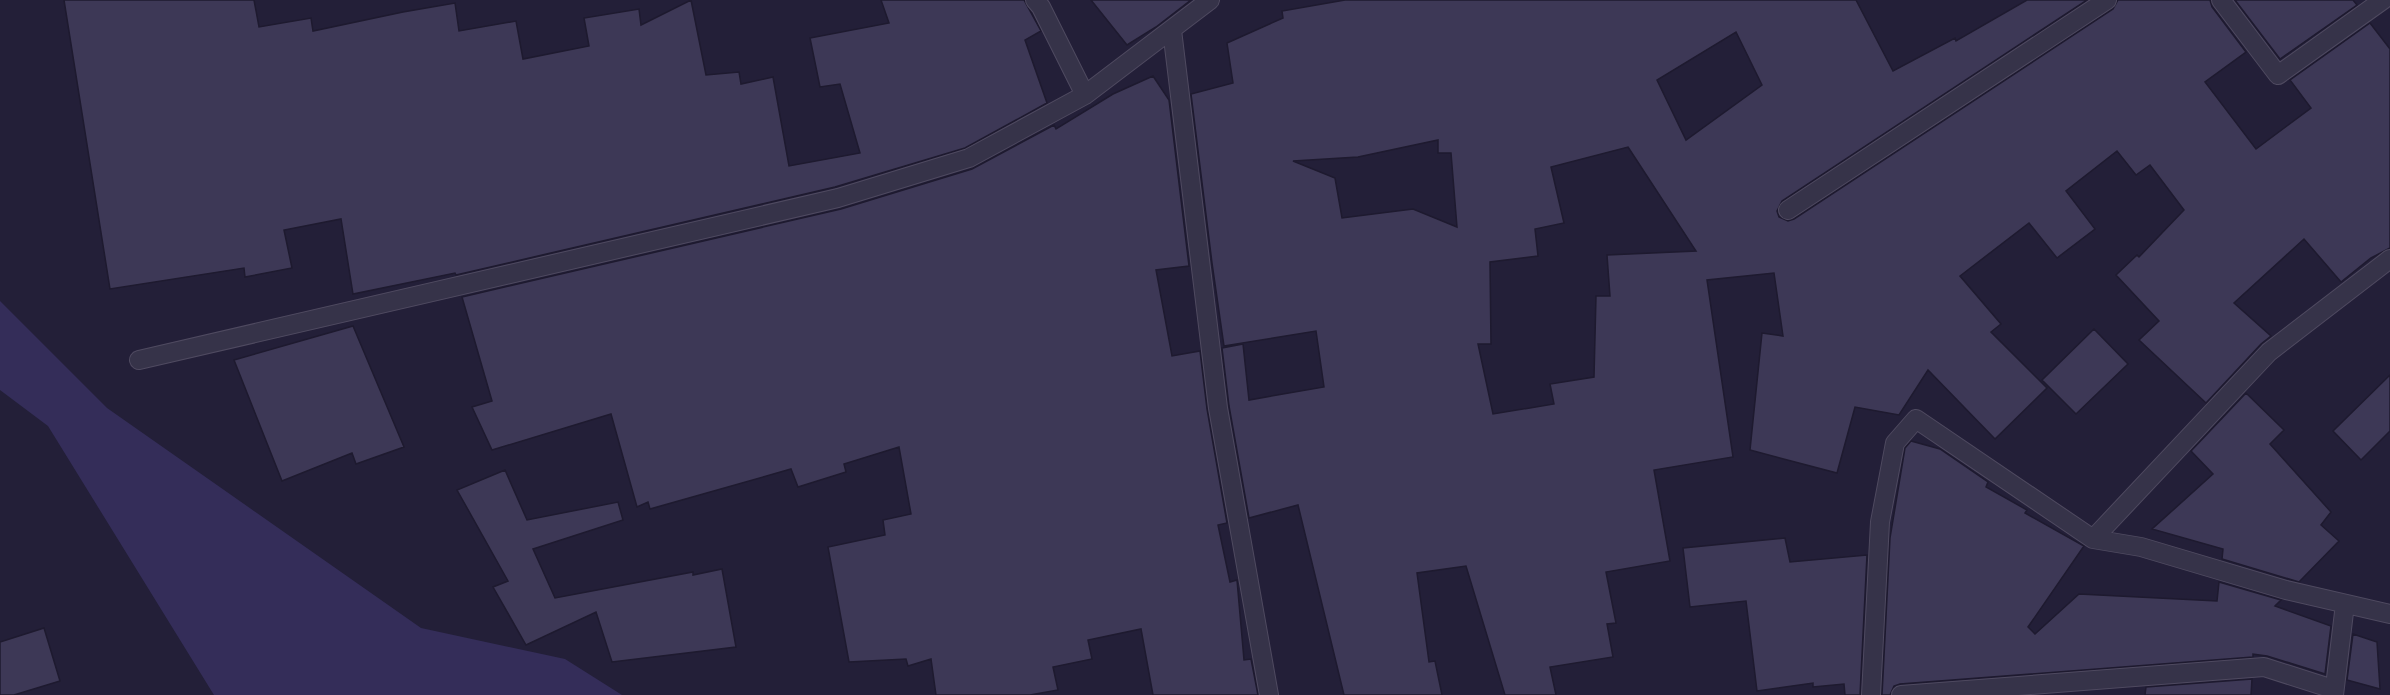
<svg xmlns="http://www.w3.org/2000/svg" width="2390" height="695" viewBox="0 0 2390 695" font-family="'PT Sans Narrow',sans-serif">
<style>
.water{fill:#342d59}
.building{fill:#3d3856;stroke:#1e1a2f;stroke-width:1.5;fill-rule:evenodd}
.lines{fill:none;stroke-linecap:round;stroke-linejoin:round}
.street-casing{stroke:#4f4a60;stroke-width:20}
.street{stroke:#363349;stroke-width:18}
</style>
<rect width="100%" height="100%" fill="#231f38"/>
<path class="water" d="M0,301L107,408L421,628L565,659L622,695H214L48,426L0,390Z"/>
<path class="building" d="M64,0H254L259,27L311,18L313,31L403,12L455,3L459,31L516,21L523,59L589,46L584,18L639,9L641,25L691,0L706,75L739,72L741,84L773,77L789,166L860,153L840,84L820,87L810,38L889,23L881,0H1024L1041,31L1025,40L1047,103L965,148L835,187L456,275L455,273L353,294L341,219L284,230L292,268L245,277L244,268L110,289Z
M1091,0H1191L1156,27L1127,45Z
M1345,0H1856L1893,71L1955,38L1956,41L2027,0H2087L1782,201L1777,211L1779,217L1788,221L1794,219L2113,9L2118,0H2210L2212,7L2246,52L2205,82L2256,149L2311,108L2290,80L2370,23L2390,49V248L2371,258L2341,282L2304,239L2234,303L2271,336L2261,344L2206,403L2139,340L2159,321L2116,275L2137,255L2139,257L2184,210L2150,165L2136,175L2117,151L2066,191L2095,229L2057,258L2029,223L1960,276L2001,324L1991,332L2047,388L1995,439L1928,370L1899,415L1855,407L1837,473L1750,450L1762,333L1783,336L1774,273L1707,280L1733,457L1654,470L1670,561L1606,572L1616,623L1607,624L1613,657L1550,667L1556,695H1505L1466,566L1417,573L1429,662L1435,661L1442,695H1344L1298,505L1249,518L1229,406L1222,348L1243,344L1249,400L1324,387L1316,331L1224,346L1212,263L1191,94L1233,83L1227,43L1283,18L1282,11ZM1736,32L1762,85L1686,140L1657,80ZM1438,140V153H1451L1457,227L1413,209L1342,218L1335,178L1293,161L1358,157ZM1628,147L1696,251L1607,255L1610,296H1596L1594,377L1550,384L1554,404L1493,414L1478,344H1491L1490,262L1538,256L1535,229L1564,223L1551,167Z
M2235,0H2353L2357,5L2280,59Z
M1153,76L1169,100L1189,266L1156,270L1172,356L1200,351L1207,409L1227,523L1218,525L1230,582L1237,580L1244,660L1251,659L1258,695H1153L1141,629L1088,640L1092,659L1053,667L1058,690L1030,695H936L931,659L908,666L906,659L849,662L828,547L885,535L883,520L911,514L899,447L844,464L846,472L798,487L791,469L650,509L648,502L637,507L611,414L492,450L472,407L492,401L462,297L841,209L972,169L1054,125L1056,129L1113,94Z
M353,326L404,447L356,464L352,453L282,481L234,360Z
M2094,329L2128,364L2076,414L2042,380Z
M2390,375V431L2361,460L2333,431Z
M2246,393L2284,430L2270,444L2331,512L2321,525L2339,541L2299,582L2222,559L2223,549L2152,529L2213,474L2191,451Z
M1911,441L1940,449L1988,482L1986,487L2027,510L2025,513L2084,546L2028,627L2035,634L2079,594L2217,601L2219,582L2281,600L2275,606L2331,626L2325,674L2267,656L2253,654V657L1900,684L1894,686L1890,695H1882L1890,538L1905,448Z
M505,470L527,520L618,502L623,520L533,549L555,598L693,572V575L722,569L736,647L612,662L596,612L526,645L493,587L508,581L457,490Z
M1785,538L1790,562L1867,555L1860,695H1845L1844,684L1813,687V683L1757,691L1746,601L1690,607L1683,548Z
M44,628L60,681L14,695H0V642Z
M2353,634L2377,642L2380,689L2347,680Z
M2252,679L2251,695H2145L2146,687Z"/>
<g class="lines">
<defs>
<path id="street" d="M1035,0L1041,7L1085,95
M2221,0L2278,75L2383,0
M1172,30L1218,408L1269,695
M1788,210L2107,0
M139,360L838,198L969,158L1085,95L1210,0
M2093,539L2269,352L2390,259
M1871,695L1880,522L1895,443L1916,419L2093,539L2141,547L2286,590L2390,614
M1901,695L2264,667L2333,689
M2334,695L2345,604"/>
</defs>
<use href="#street" class="street-casing"/>
<use href="#street" class="street"/>
</g>
</svg>
